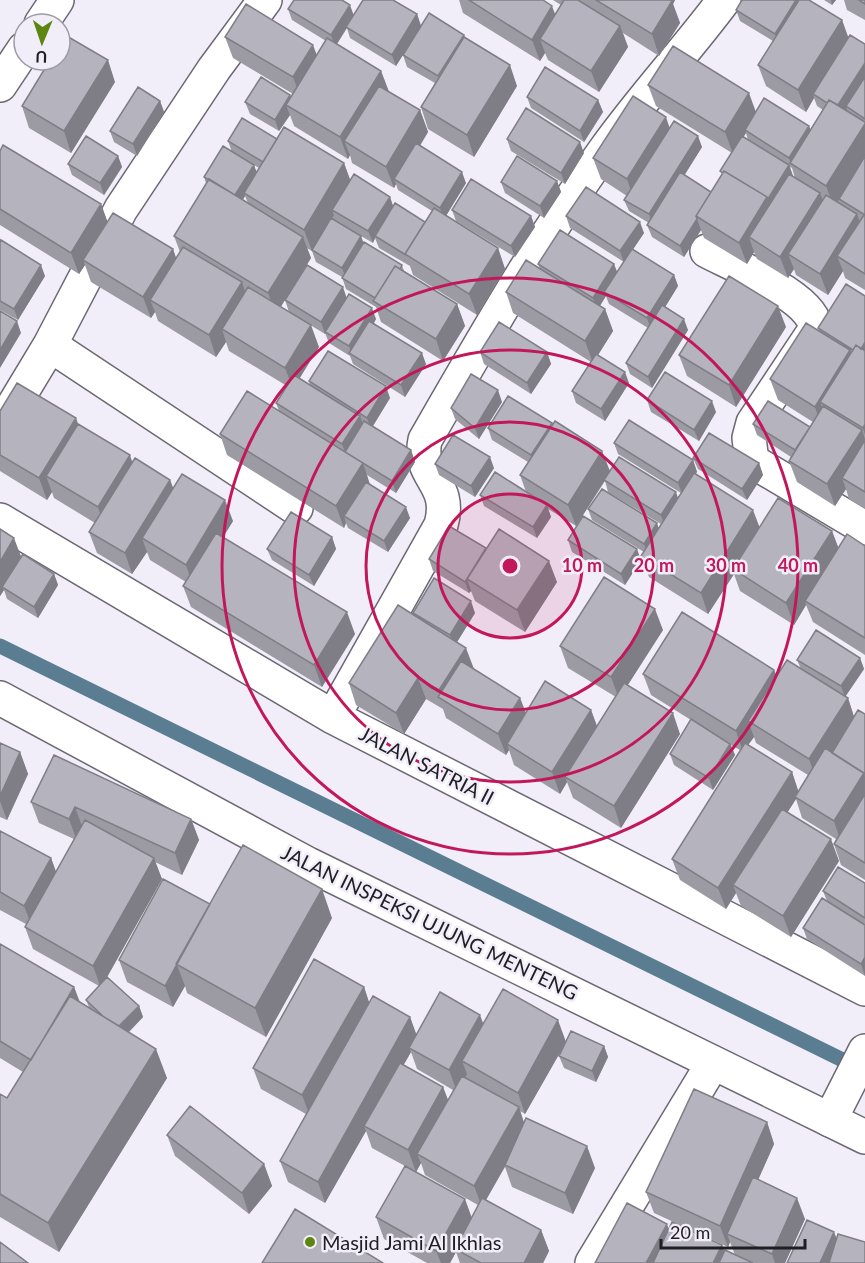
<svg xmlns="http://www.w3.org/2000/svg" width="865" height="1263" viewBox="0 0 865 1263" font-family="Lato,sans-serif">
<style>
.lines{fill:none;stroke-linecap:round;stroke-linejoin:round}
.stream{stroke:#5a7d92;stroke-width:15}
.street-casing{stroke:#6b6872;stroke-width:36}
.secondary-casing{stroke:#6b6872;stroke-width:36}
.street{stroke:#fff;stroke-width:33}
.secondary{stroke:#fff;stroke-width:33}
.wall{fill:#9c9aa3;fill-rule:evenodd}
.shaded-wall{fill:#7f7d85}
.building{fill:#b5b3be;stroke:#7f7d85;stroke-width:1.5}
.ring{fill:none;stroke:#c2185b;stroke-width:3}
.poi-dot{fill:#5c8610;stroke:#f1eefa;stroke-width:2}
.labels{text-anchor:middle;dominant-baseline:central;stroke-width:5;stroke-linejoin:round;paint-order:stroke}
.street-label{font-size:20px;fill:#1f1e22;stroke:#f1eefa}
.poi-label{font-size:20px;fill:#1f1e22;stroke:#f1eefa;text-anchor:start}
.centre{fill:#c2185b;stroke:#f1eefa;stroke-width:3}
.ring-label{font-size:18px;text-anchor:middle;font-weight:bold;fill:#c2185b;stroke:#f1eefa;stroke-width:5;stroke-linejoin:round;paint-order:stroke}
</style>
<rect width="100%" height="100%" fill="#f1eefa"/>
<g class="lines">
<path class="stream" d="M0,646L859,1068"/>
<defs>
<path id="street" d="M41,24L57,0
M0,85L24,49
M707,251C731,264 820,300 815,330L753,423L749,438L752,461L865,528
M50,345L296,508
M0,428L50,345L121,209L214,69L265,0
M0,520L333,717L865,989
M333,717L441,525C453,482 417,478 425,440C482,341 538,243 605,150C642,98 686,51 724,0
M830,1120L865,1051
M592,1263L713,1063"/>
<path id="secondary" d="M0,698L308,864L865,1137"/>
</defs>
<use href="#street" class="street-casing"/>
<use href="#secondary" class="secondary-casing"/>
<use href="#street" class="street"/>
<use href="#secondary" class="secondary"/>
</g>
<path class="wall" d="M459,0H543L555,14L561,5L553,0H675L673,4L680,23L659,56L623,33L628,47L599,92L548,60L545,53L540,61L463,13Z
M824,0H836L832,5Z
M844,0H865V20L847,10Z
M288,9L354,15L417,14L421,26L396,66L350,38L347,28L337,44L381,71L389,92L420,110L428,132L420,146L466,183L446,216L498,248L505,269L477,315L413,275L410,266L379,248L375,238L373,243L361,236L363,243L402,265L404,271L457,304L465,326L443,361L381,322L376,307L346,289L342,277L316,262L312,251L307,248L311,258L292,289L346,297L376,319L374,323L426,364L405,397L353,364L350,356L329,343L325,333V334L289,312L285,300L281,307L319,347L299,378L310,385L309,381L390,398L373,426L411,450L415,462L396,493L367,475L370,485L410,518L388,552L348,528L346,523L344,528L227,455L220,434L279,411L276,403L287,386L229,351L226,342L216,357L158,321L155,312L151,318L91,282L85,265L79,274L0,225V151L101,204L107,221L173,249L176,258L180,252L174,236L206,183L204,177L232,152L228,141L277,139L344,163L350,180L390,197L393,206L425,222L432,211L398,190L396,184L394,188L352,163L350,155L348,159L294,126L290,115L279,131L250,114L245,102L290,95L291,97L293,94L233,58L225,37L317,55L326,41L292,20ZM254,165L259,168L256,172ZM245,196L248,203L243,200Z
M736,10L842,20L848,38L865,44V290L845,278L843,271L828,295L796,275L794,269L788,278L757,259L754,252L747,264L704,238L701,230L684,257L652,237L647,225L649,223L629,211L624,200L627,196L601,179L593,158L670,128L702,147L684,175L711,192L722,175L720,171L732,153L656,106L648,85L756,112L811,130L823,110L817,106L814,98L806,112L766,86L758,65L773,41L740,21ZM746,133L748,140L743,137ZM790,167L792,168L795,178L793,176Z
M464,35L466,38L517,86L474,157L428,129L421,107L435,83L407,67L403,55Z
M115,82L71,153L29,128L22,106Z
M527,97L598,100L603,112L584,142L531,108Z
M160,101L164,112L137,156L114,142L110,131Z
M507,139L584,153L565,184L511,151Z
M118,156L122,167L104,195L72,175L68,164Z
M557,181L561,192L544,218L505,193L501,182Z
M452,210L531,216L535,227L515,257L456,221Z
M566,216L644,233L633,249L674,275L678,286L665,307L688,330L652,388L630,374L626,363L648,328L609,304L606,296L600,306L605,309L613,331L598,355L629,383L605,421L576,403L572,391L591,362L513,313L506,292L540,269L538,264H614L617,272L624,262L570,228Z
M0,238L1,240L45,276L18,320L0,310Z
M865,296V509L849,499L846,489L835,506L797,482L789,461L791,457L757,435L753,424L810,427L813,422L778,400L770,379L819,331L818,328Z
M786,327L736,407L687,376L679,355Z
M480,352H547L551,364L531,394L484,364Z
M647,400L716,412L699,441L651,412Z
M502,402L479,439L455,419L451,408Z
M0,411L78,424L132,462L170,480L173,488L233,521L223,537L355,634L322,687L191,607L183,586L186,582L150,560L147,552L132,574L97,553L89,532L95,523L54,498L52,492L47,500L0,471Z
M552,423L553,424L602,451L610,471L678,497L681,493L618,454L614,443L693,460L697,472L695,474L759,527L832,531L838,548L865,546V655L813,622L806,605L794,625L740,591L734,574L708,614L649,577L641,556L644,552L592,520L588,509L659,528L661,524L608,492L605,481L576,526L548,509L551,517L537,538L484,506L480,495L526,492L520,475L528,462L492,440L488,428Z
M693,458L759,463L763,475L747,500L698,469Z
M435,464L494,468L475,497L439,475Z
M0,529L21,557L54,574L58,585L38,618L7,599L4,590L0,596Z
M332,537L336,549L314,586L272,560L267,549Z
M568,540L641,560L625,585L572,552Z
M429,559L557,582L525,632L475,601L471,591L469,593L433,571Z
M413,613H475L457,642L474,669L520,698L526,713L591,710L597,726L616,697L568,668L560,646L663,630L627,685L680,734L621,828L573,798L567,782L560,794L514,765L509,750L506,755L446,718L443,709L426,699L404,734L356,705L349,683L414,615Z
M860,658L864,669L845,697L848,698L854,717L865,714V880L841,865L834,844L836,839L802,818L796,799L787,813L839,861L791,937L741,906L736,893L726,909L680,880L672,859L740,750L731,745L735,755L713,790L674,765L670,754L691,720L651,695L643,674L774,670L777,676L801,669L797,660ZM754,737L756,743L808,775L798,791L792,772L748,745Z
M0,743L20,752L28,774L7,820L0,817Z
M31,802L191,819L199,840L182,875L155,862L162,879L107,977L139,1006L143,1017L129,1032L167,1078L59,1252L0,1217V1094L7,1098L23,1072L0,1058V944L74,987L80,1002L89,1007L86,1000L99,986L33,949L25,927L26,924L0,910V831L51,858L56,872L74,839L39,823Z
M865,883V976L807,939L803,928L827,901L823,891Z
M210,904L332,918L266,1037L187,993L185,986L173,1007L127,982L119,960Z
M364,987L369,1003L410,1017L416,1034L483,1023L566,1041L604,1046L608,1057L596,1082L564,1068L559,1056L566,1042L525,1114L520,1111L524,1123L595,1168L573,1214L512,1187L505,1167L486,1200L541,1230L549,1251L543,1263H460L456,1252L450,1263H427L384,1239L376,1217H472L478,1205L425,1175L421,1163L416,1172L372,1148L366,1131L325,1203L288,1182L280,1161L306,1114L261,1089L253,1068ZM411,1052L417,1069L453,1090L448,1100L443,1087L403,1065Z
M767,1122L774,1144L758,1180L805,1219L785,1263H595L668,1229L722,1245L724,1251L735,1255L730,1242L728,1247L654,1213L646,1192Z
M167,1135L264,1164L272,1186L249,1214L175,1156Z"/>
<path class="shaded-wall" d="M669,0H675L673,4L680,23L659,56L652,34Z
M796,0H805L779,45L775,34Z
M831,0H836L832,5Z
M350,5L354,16L335,47L331,35Z
M552,6L560,27L540,39L545,53L540,61L532,40Z
M417,14L421,26L396,66L392,55Z
M842,20L850,42L813,94L814,98L806,112L798,90Z
M620,26L628,47L599,92L591,71Z
M313,45L321,66L301,99L293,77Z
M108,60L115,82L71,153L64,131Z
M865,63V81L846,106L847,110L840,120L836,109Z
M510,65L517,86L474,157L467,135Z
M381,71L389,92L344,141L350,155L348,159L340,137Z
M749,93L757,115L745,130L746,133L733,154L725,132Z
M290,95L294,106L286,105L290,115L279,131L275,120Z
M598,100L603,112L584,142L580,131Z
M160,101L164,112L137,156L133,144Z
M420,110L428,132L398,181L394,179L396,184L394,188L386,167Z
M666,117L673,138L634,200L627,179Z
M865,124V158L834,207L826,186Z
M809,126L814,137L791,164L789,158Z
M698,136L702,147L653,226L649,214Z
M580,142L584,153L565,184L561,173Z
M118,156L122,167L104,195L100,183Z
M344,163L352,185L332,210L334,215L312,251L304,230Z
M254,165L258,176L244,193L245,196L238,207L234,196Z
M789,165L793,176L749,237L754,252L747,264L739,243L767,197Z
M462,172L466,183L444,219L440,208Z
M557,181L561,192L544,218L540,206Z
M820,193L828,214L788,254L794,269L788,278L780,257Z
M390,197L394,209L375,236V238L373,243L368,231Z
M101,204L109,226L83,260L85,265L79,274L71,253Z
M857,214L865,236L837,256L843,271L828,295L820,274Z
M531,216L535,227L515,257L511,246Z
M697,219L701,230L684,257L680,246Z
M640,222L644,233L624,263L620,251Z
M361,236L365,247L346,279L342,268Z
M303,237L311,258L276,314L268,293Z
M498,248L505,269L477,315L469,294Z
M173,249L180,270L150,300L155,312L151,318L143,297Z
M614,264L618,275L604,292L606,296L597,310L593,298Z
M41,265L45,276L18,320L14,309Z
M674,275L678,286L651,330L647,318Z
M242,282L249,304L222,329L226,342L216,357L209,335Z
M343,287L347,299L325,334L321,322Z
M457,304L465,326L443,361L436,339Z
M778,306L786,327L736,407L729,385Z
M372,308L376,319L354,356L352,355L349,346Z
M605,309L613,331L593,363L585,341Z
M684,319L688,330L652,388L648,377Z
M17,321L21,333L0,368V350Z
M311,325L319,347L293,389L285,368Z
M865,342V360L858,354Z
M850,350L858,371L820,402L827,421L822,428L815,407Z
M547,352L551,364L531,394L527,383Z
M422,353L426,364L405,397L401,385Z
M625,372L629,383L605,421L601,409Z
M386,386L390,398L371,429L367,418Z
M498,390L502,402L479,439L475,428Z
M712,401L716,412L699,441L694,430Z
M360,416L364,427L345,452L342,444Z
M76,418L84,440L46,476L52,492L47,500L39,478Z
M552,423L556,434L535,467L531,455Z
M865,424V435L863,428Z
M862,430L865,439V458L842,478L846,489L835,506L827,484Z
M411,450L415,462L396,493L392,481Z
M602,451L610,472L576,526L568,505Z
M130,455L137,477L105,529L98,507Z
M490,457L494,468L475,497L471,486Z
M693,460L697,472L682,494L678,483Z
M363,463L370,485L344,516L346,523L344,528L336,506Z
M759,463L763,475L747,500L742,489Z
M170,480L178,501L142,538L147,552L132,574L125,553Z
M676,492L680,504L665,527L661,515Z
M225,500L233,521L193,586L186,565Z
M547,505L551,517L537,538L533,527Z
M406,507L410,518L388,552L384,541Z
M753,510L761,531L733,569L734,574L708,614L701,593Z
M657,523L661,535L648,555L644,544Z
M832,531L840,552L805,601L806,605L794,625L786,603Z
M332,537L336,549L314,586L309,575Z
M14,538L22,559L2,587L4,590L0,596V562Z
M637,549L641,560L625,585L621,574Z
M549,561L557,582L525,632L517,610Z
M54,574L58,585L38,618L34,607Z
M467,579L471,591L469,593L465,582Z
M471,601L475,613L454,647L450,635Z
M655,609L663,630L619,699L611,677Z
M347,612L355,634L322,687L314,665Z
M466,648L474,669L442,699L439,690Z
M860,658L864,669L845,697L841,686Z
M774,670L782,692L748,721L754,737L743,752L736,731Z
M418,678L426,699L404,734L396,713Z
M520,698L528,719L507,744L509,750L506,755L498,734Z
M848,698L855,720L817,781L809,759Z
M591,710L599,732L565,777L567,782L560,794L552,772Z
M673,713L680,734L621,828L614,806Z
M730,744L735,755L713,790L709,778Z
M20,752L28,774L7,820L0,801V796Z
M792,772L799,793L795,797L796,799L739,888L733,885L736,893L726,909L718,888Z
M864,773L865,776V805L841,843L834,821Z
M75,807L83,829L77,841L69,819Z
M191,819L199,840L182,875L175,853Z
M831,839L839,861L791,937L783,916Z
M51,858L59,880L32,927L24,906Z
M154,858L162,879L101,988L93,966Z
M322,889L332,918L266,1037L255,1008Z
M865,957V976L861,964Z
M177,965L185,986L173,1007L165,986Z
M74,987L82,1009L31,1060Z
M364,987L371,1008L310,1116L302,1095Z
M139,1006L143,1017L121,1040L117,1029Z
M480,1015L488,1036L462,1061L467,1074L457,1092L449,1070Z
M410,1017L418,1039L409,1048L411,1052L368,1128L364,1126L366,1131L325,1203L318,1182Z
M558,1020L566,1042L525,1114L518,1093Z
M604,1046L608,1057L596,1082L592,1071Z
M156,1049L167,1078L59,1252L48,1223Z
M443,1087L451,1108L417,1154L421,1163L416,1172L408,1150Z
M519,1107L526,1129L482,1207L474,1186Z
M767,1122L774,1144L733,1236L727,1234L730,1242L728,1247L720,1226Z
M587,1146L595,1168L573,1214L565,1193Z
M264,1164L272,1186L249,1214L242,1193Z
M797,1198L805,1219L785,1263H775L772,1254Z
M465,1199L473,1221L455,1249L456,1252L450,1263H441L436,1251Z
M667,1224L674,1246L665,1263H646Z
M541,1230L549,1251L543,1263H524Z
M834,1232L839,1244L830,1263H820Z
M722,1245L728,1263H713Z"/>
<path class="building" d="M294,0H342L350,5L331,35L288,9Z
M363,0H393L417,14L392,55L346,27Z
M469,0H543L552,6L532,40Z
M564,0H578L620,26L591,71L540,39Z
M596,0H670L672,1L652,34Z
M742,0H796L775,34L736,10Z
M799,0H809L842,20L798,90L758,65Z
M859,0H865V4Z
M246,4L313,45L293,77L225,37Z
M429,13L464,35L438,76L403,55Z
M65,35L108,60L64,131L22,106L50,60H60V44Z
M850,35L865,44V63L838,105L829,100L827,103L813,94Z
M464,37L510,65L467,135L421,107Z
M327,38L381,71L340,137L286,105Z
M673,46L749,93L725,132L648,85Z
M545,67L598,100L580,131L527,97Z
M261,77L290,95L275,120L245,102Z
M865,77V119L846,106Z
M379,86L420,110L386,167L344,141Z
M138,87L160,101L133,144L110,131Z
M633,96L666,117L627,179L593,158Z
M764,98L809,126L789,158L745,130Z
M829,100L865,122V124L826,186L790,163Z
M526,108L580,142L561,173L507,139Z
M242,118L277,139L263,162L228,141Z
M674,121L698,136L649,214L624,200Z
M284,127L344,163L304,230L244,193Z
M86,136L118,156L100,183L68,164Z
M742,136L789,165L768,199L767,197L724,171L723,173L720,171Z
M416,143L462,172L440,208L394,179Z
M3,145L101,204L71,253L0,209V151Z
M223,146L254,165L235,195L204,177Z
M517,156L557,181L540,206L501,182Z
M865,156V215L839,199Z
M724,171L767,197L739,243L696,216Z
M680,172L711,192L696,216L697,219L680,246L647,225Z
M354,174L390,197L368,231L332,210Z
M789,174L820,193L780,257L749,237Z
M209,179L303,237L268,293L174,236Z
M471,179L531,216L511,246L452,210Z
M586,187L640,222L620,251L566,216Z
M826,195L857,214L820,274L788,254Z
M395,203L425,222L405,254L406,255L375,236Z
M434,208L498,248L469,294L405,254Z
M113,213L173,249L143,297L83,260Z
M864,215L865,216V274L837,256Z
M331,218L361,236L342,268L312,250Z
M560,230L614,264L593,298L538,264Z
M1,240L41,265L14,309L0,301V242Z
M364,242L402,265L400,269L395,266L375,298L342,278Z
M183,247L242,282L209,335L150,300Z
M632,249L674,275L647,318L604,292Z
M526,260L605,309L585,341L506,292Z
M307,265L343,287L321,322L285,300Z
M395,266L457,304L436,339L373,301Z
M729,276L778,306L729,385L679,355Z
M846,284L865,296V342L861,349L856,345L853,350L818,328Z
M248,287L311,325L285,368L222,329Z
M349,294L372,308L349,346L325,332Z
M662,305L684,319L648,377L626,363Z
M0,311L17,321L0,350Z
M369,321L422,353L401,385L349,353Z
M499,322L547,352L527,383L480,352Z
M806,323L850,350L815,407L770,379Z
M856,345L865,351V424L863,428L820,402Z
M328,351L386,386L367,418L309,381Z
M596,354L625,372L601,409L572,391Z
M665,372L712,401L694,430L647,400Z
M471,374L498,390L475,428L451,408Z
M294,375L360,416L342,444L276,403Z
M17,383L76,418L39,478L0,455V411Z
M247,391L363,463L336,506L220,434Z
M508,396L552,423L531,455L488,428Z
M768,401L810,427L795,450L753,424Z
M823,406L862,430L827,484L789,461Z
M629,420L693,460L678,483L614,443Z
M364,421L411,450L392,481L345,452Z
M555,421L602,451L568,505L520,475Z
M78,424L130,455L98,507L46,476Z
M709,433L759,463L742,489L693,458Z
M453,435L490,457L471,486L435,464Z
M865,440V492L842,478Z
M619,457L676,492L661,515L604,480Z
M135,458L170,480L125,553L89,532Z
M495,472L547,505L533,527L480,495Z
M694,473L753,510L701,593L641,556Z
M182,474L225,500L186,565L142,538Z
M366,482L406,507L384,541L344,516Z
M602,489L657,523L644,544L588,509Z
M778,498L832,531L786,603L733,569Z
M291,512L332,537L309,575L267,549Z
M583,516L637,549L621,574L568,540Z
M449,526L486,548L465,582L429,559Z
M0,529L14,538L0,562Z
M499,529L549,561L517,610L467,579Z
M216,533L347,612L314,665L183,586Z
M847,534L865,546V638L805,601Z
M23,554L54,574L34,607L2,587Z
M604,577L655,609L611,677L560,646Z
M434,578L471,601L450,635L413,613Z
M398,605L466,648L439,690L418,678L396,713L349,683Z
M682,612L774,670L736,731L643,674Z
M816,630L860,658L841,686L797,660Z
M787,660L848,698L809,759L748,721Z
M461,661L520,698L498,734L438,697Z
M545,681L591,710L552,772L507,744Z
M624,683L673,713L614,806L565,777Z
M858,710L865,714V774L832,753Z
M691,719L730,744L709,778L670,754Z
M0,743L20,752L0,796Z
M745,743L792,772L718,888L672,859Z
M825,748L864,773L834,821L795,797Z
M54,755L191,819L175,853L75,807L69,819L31,802Z
M865,794V863L834,844Z
M782,809L831,839L783,916L733,885Z
M85,820L154,858L93,966L25,927Z
M0,831L51,858L24,906L0,892Z
M243,845L322,889L255,1008L176,964Z
M838,867L865,883V918L823,891Z
M163,879L210,904L165,986L119,960Z
M822,898L865,925V957L861,964L803,928Z
M0,944L74,987L31,1060L0,1041Z
M314,959L364,987L302,1095L253,1068Z
M107,977L139,1006L119,1026L104,1017L86,1000Z
M503,989L558,1020L518,1093L462,1061Z
M440,992L480,1015L449,1070L409,1048Z
M70,996L156,1049L48,1223L0,1194V1094L7,1098Z
M373,996L410,1017L318,1182L280,1161Z
M571,1031L604,1046L592,1071L559,1056Z
M400,1063L443,1087L408,1150L364,1126Z
M462,1076L519,1107L474,1186L417,1154Z
M694,1089L767,1122L720,1226L646,1192Z
M190,1106L264,1164L242,1193L167,1135Z
M526,1118L587,1146L565,1193L505,1165Z
M405,1166L465,1199L436,1251L376,1217Z
M753,1177L797,1198L772,1254L727,1234Z
M482,1198L541,1230L524,1263H481L455,1249Z
M627,1203L667,1224L646,1263H595Z
M295,1209L383,1263H262Z
M807,1220L834,1232L820,1263H787Z
M672,1222L722,1245L713,1263H653Z
M838,1234L865,1242V1263H829Z
M0,1242L28,1263H0Z
M725,1250L753,1263H719Z"/>
<circle cx="510" cy="566" r="72" fill="#c2185b" fill-opacity=".12"/>
<g class="ring">
<circle cx="510" cy="566" r="72"/>
<circle cx="510" cy="566" r="144"/>
<circle cx="510" cy="566" r="216"/>
<circle cx="510" cy="566" r="288"/>
</g>
<circle class="poi-dot" cx="310" cy="1242" r="6"/>
<g class="labels">
<g class="street-label">
<text transform="translate(427 765) rotate(27)">JALAN SATRIA II</text>
<text transform="translate(430 922) rotate(26)">JALAN INSPEKSI UJUNG MENTENG</text>
</g>
<g class="poi-label">
<text x="322" y="1242">Masjid Jami Al Ikhlas</text>
</g>
</g>
<circle cx="510" cy="566" r="9" class="centre"/>
<g class="ring-label">
<text x="582" y="572">10 m</text>
<text x="654" y="572">20 m</text>
<text x="726" y="572">30 m</text>
<text x="798" y="572">40 m</text>
</g>
<g transform="translate(42 42) rotate(182)"><circle r="28" fill="#f1eefa" stroke="#9d9ba4" stroke-width="1.5"/>
<path d="M0-4.5L10 22L0 15L-10 22Z" fill="#5c8610"/>
<text y="-9" font-size="16" font-weight="bold" text-anchor="middle" fill="#1f1e22">U</text>
</g>
<path d="M661 1239v9h144v-9" fill="none" stroke="#1f1e22" stroke-width="3"/>
<text x="670" y="1239" font-size="18" fill="#1f1e22" stroke="#f1eefa" stroke-width="4.5" paint-order="stroke">20 m</text>
</svg>
